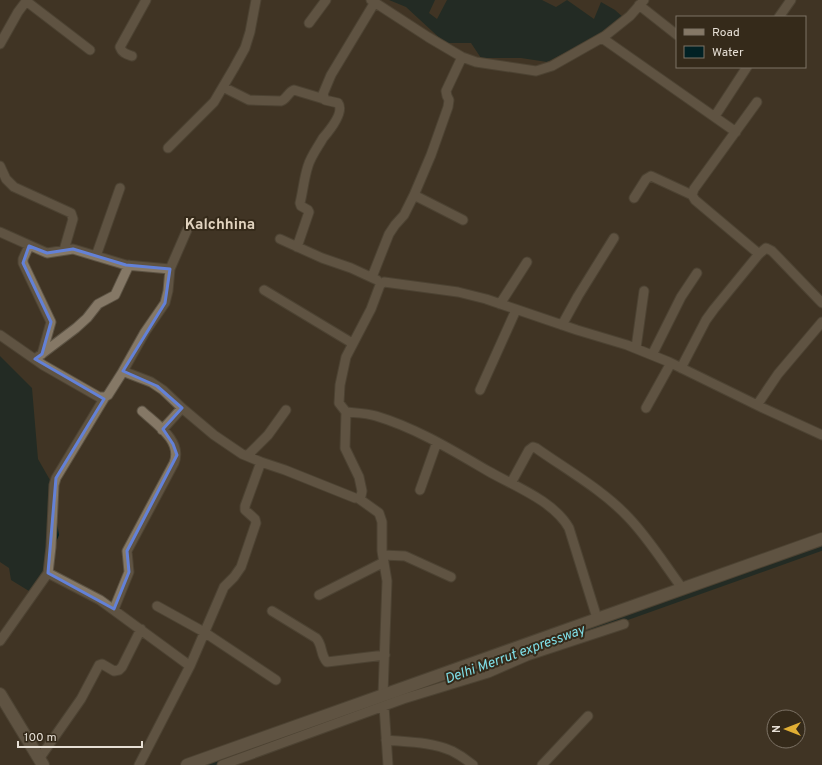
<svg xmlns="http://www.w3.org/2000/svg" width="822" height="765" viewBox="0 0 822 765" font-family="Overpass,sans-serif">
<style>
.water{fill:#012124}
.lines{fill:none;stroke-linecap:round;stroke-linejoin:round}
.canal{stroke:#012124;stroke-width:9}
.street-casing{stroke:#5c5344;stroke-width:11}
.secondary-casing{stroke:#5c5344;stroke-width:14}
.street{stroke:#857866;stroke-width:9}
.secondary{stroke:#857866;stroke-width:12}
.marked{fill:none;stroke:#6381d7;stroke-width:3;stroke-linejoin:round}
.labels{text-anchor:middle;dominant-baseline:central;stroke-width:4;stroke-linejoin:round;paint-order:stroke}
.water-label{font-size:14px;font-style:italic;fill:#7fdfe8;stroke:#352a1a}
.quarter-label{font-size:15px;font-weight:bold;fill:#e1d3bf;stroke:#352a1a}
</style>
<rect width="100%" height="100%" fill="#403424"/>
<path class="water" d="M389,0H435L429,13L437,19L447,0H542L556,7L567,0L594,19L601,2L615,10L624,18L615,27L547,62L521,58H481L471,43H445L406,7Z
M0,356L32,388L38,459L50,480L59,535L38,587L29,591L11,580L9,568L0,562Z"/>
<g class="lines">
<path class="canal" d="M415,691L822,546
M209,765L232,757"/>
<defs>
<path id="street" d="M371,0L428,37L462,57L476,62L536,71L552,66L605,36L630,16L644,0
M26,1L90,50
M639,5L677,35
M779,17L791,0
M309,23L326,0
M602,38L736,132
M0,44L18,12L27,0
M132,56C126,54 122,53 120,47L146,0
M223,87L249,100L281,101C287,99 288,92 294,90L324,99
M757,102L694,189L692,195L695,200L759,254
M715,116L747,67
M168,148L214,102L234,68L245,48L250,32L256,0
M0,166L6,179L14,187L71,213L73,219L64,250
M414,195L463,220
M634,198L646,179L651,176L692,195
M0,232L47,253L73,249L126,265L170,269
M280,239L322,258L351,268L377,280
M29,246L23,259V263L51,322L42,354
M297,247L309,212L308,210L301,206L300,203C303,191 304,178 308,166C311,156 318,147 323,138C329,131 345,112 338,103L325,100L323,94L331,75L375,2
M96,256L120,188
M372,277L389,234L395,225L404,215L414,195L431,155L448,107L449,100L447,96L446,91L462,57
M264,290L352,343
M500,304L527,262
M562,325L578,296L614,238
M0,335L43,365L99,397H105L108,395L122,373L125,372L151,382L163,390L182,408L214,435L242,454L261,462L285,470L355,498H358L361,496L362,491L359,477L345,448L346,412L339,403L340,385L346,357L371,309L380,285L384,282L458,292L486,299L577,330L627,345L669,362L763,408L822,435
M636,348L644,291
M652,355L681,297L697,273
M35,359L76,328L87,318L98,304L115,295L129,265
M681,368L706,320L714,309L759,254L766,248L772,251L822,303
M122,373L145,332L165,303L168,291L170,269L187,230
M480,390L516,310
M757,405L778,374L822,322
M646,408L671,363
M346,412C356,413 366,413 376,416C416,428 452,450 488,471C514,486 554,501 569,528L597,618
M162,430L182,408
M247,456L268,435L286,410
M511,483L529,450L533,447L536,448C567,470 603,490 629,518C649,539 665,565 682,588
M420,490L437,442
M358,498L379,513L382,522V551L387,581L383,694
M383,555L405,556L451,577
M48,573L100,600L190,666
M319,595L384,562
M157,606L204,632L276,680
M114,609L129,572L127,551L174,463C183,441 156,424 142,411
M272,611L316,638C323,645 320,655 327,662L385,655
M0,641L48,573L51,547L54,485L56,478L105,397
M384,706L388,765
M386,740C408,742 432,742 452,751C460,755 467,760 473,765
M39,759L81,699L99,665L102,664L114,671L119,670L122,667L141,629
M139,765L190,666L224,587L234,577L241,567L256,523L255,519L245,510V506L261,462
M222,765L403,699L488,673L527,656L624,624
M542,765L588,716"/>
<path id="secondary" d="M0,694L43,765
M187,765L822,539"/>
</defs>
<use href="#street" class="street-casing"/>
<use href="#secondary" class="secondary-casing"/>
<use href="#street" class="street"/>
<use href="#secondary" class="secondary"/>
</g>
<path d="M0 0H822V765H0ZM29,246L47,253L73,249L126,265L170,269L165,303L123,371L157,386L182,408L163,429L173,444L177,455L127,551L129,572L114,609L48,573L56,478L104,399L35,359L42,354L51,322L23,263Z" fill="#403424" fill-opacity=".55" fill-rule="evenodd"/>
<path class="marked" d="M29,246L47,253L73,249L126,265L170,269L165,303L123,371L157,386L182,408L163,429L173,444L177,455L127,551L129,572L114,609L48,573L56,478L104,399L35,359L42,354L51,322L23,263Z"/>
<g class="labels">
<g class="water-label">
<text transform="translate(515 655) rotate(-20)">Delhi Merrut expressway</text>
</g>
<g class="quarter-label">
<text x="220" y="225">Kalchhina</text>
</g>
</g>
<rect x="676" y="16" width="130" height="52" fill="#352a1a" stroke="#7c7265"/>
<rect x="684" y="29" width="20" height="6" fill="#857866" stroke="#7c7265"/>
<text x="712" y="36" font-size="12" fill="#e6dfd5">Road</text>
<rect x="684" y="46" width="20" height="12" fill="#012124" stroke="#7c7265"/>
<text x="712" y="56" font-size="12" fill="#e6dfd5">Water</text>
<g transform="translate(786 729) rotate(270)"><circle r="19" fill="#352a1a" stroke="#7c7265"/>
<path d="M0-3L7 15L0 10L-7 15Z" fill="#e1af34"/>
<text y="-6" font-size="11" font-weight="bold" text-anchor="middle" fill="#e6dfd5">N</text>
</g>
<path d="M18 741v6h124v-6" fill="none" stroke="#e6dfd5" stroke-width="2"/>
<text x="24" y="741" font-size="12" fill="#e6dfd5" stroke="#352a1a" stroke-width="3" paint-order="stroke">100 m</text>
</svg>
